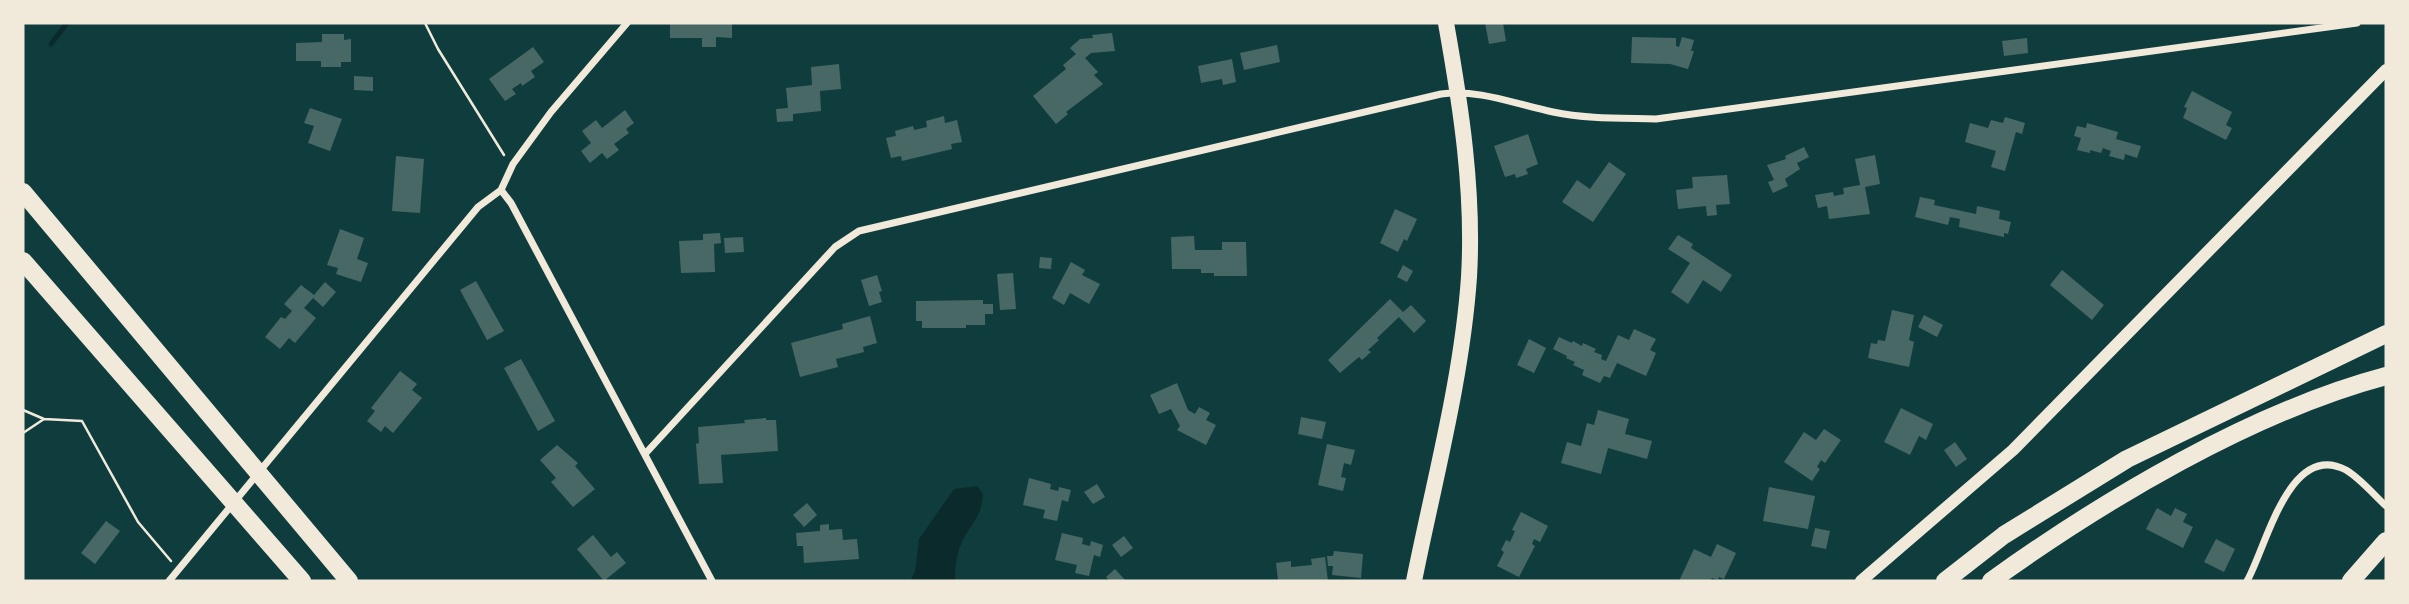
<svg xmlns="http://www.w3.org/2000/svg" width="2409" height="604" viewBox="0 0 2409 604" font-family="'Crimson Pro',serif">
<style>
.water{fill:#0a2a2b}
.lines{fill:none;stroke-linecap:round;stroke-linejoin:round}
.stream{stroke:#0a2a2b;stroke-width:5}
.building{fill:#486865}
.path{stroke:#f1e9da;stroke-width:2.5}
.minor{stroke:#f1e9da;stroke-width:7}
.tertiary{stroke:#f1e9da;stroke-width:12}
.primary{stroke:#f1e9da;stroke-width:16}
.motorway{stroke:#f1e9da;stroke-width:18}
</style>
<rect width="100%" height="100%" fill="#0f3d3e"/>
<path class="water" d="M977,486L983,494C982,514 975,519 965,536C957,549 955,566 955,581H910L915,572L919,539L954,489Z"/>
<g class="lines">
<path class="stream" d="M51,44L67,23"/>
</g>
<path class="building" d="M670,23H732V38L716,37V47H702V38H670Z
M1485,23H1503L1506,41L1489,44Z
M1112,33L1115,51L1091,53L1085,58L1098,72L1094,75L1103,84L1066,112L1068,114L1056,124L1033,96L1066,69L1063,65L1076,54L1070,48L1080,39L1093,38L1092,35Z
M322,34H344V40L351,39V62H341V67H321V61H296V43L322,42Z
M1632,37L1676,38V46L1679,47L1682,37L1694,40L1691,51H1694L1688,69L1670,64L1631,63Z
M2027,38L2028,53L2004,56L2002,41Z
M1277,45L1280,62L1244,70L1240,53Z
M533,47L544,62L531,71L535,77L522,86L521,83L512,89L516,94L505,101L489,79Z
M1232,59L1236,82L1223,85L1222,79L1201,83L1198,66Z
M839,64L841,89L820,91L821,111L793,114V121L777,122L776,109L788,108L786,88L812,85L811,67Z
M354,76L373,77V91L354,90Z
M2192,91L2232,112L2226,125L2232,128L2226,140L2183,118L2187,108L2184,107Z
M310,108L342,119L330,151L308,143L314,126L304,123Z
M625,110L634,123L626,129L629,133L614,144L619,150L607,159L602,153L590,163L581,151L591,143L582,131L596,120L602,128Z
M944,116L945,123L957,120L962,142L951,144L952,149L902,161L901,156L891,158L886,138L896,136L895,131L913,126L914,130L927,127L926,121Z
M2005,117L2025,123L2022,134L2016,132L2005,171L1991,167L1996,151L1965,142L1970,123L1988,128L1991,120L2003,123Z
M2087,123L2118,132L2116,139L2141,146L2137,158L2125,154L2124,160L2109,156L2111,151L2103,148L2101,153L2090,150V153L2077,150L2081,138L2074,136L2077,126L2086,128Z
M1528,134L1538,164L1526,169L1528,174L1516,178L1515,174L1505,177L1494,146Z
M1804,147L1809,157L1797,163L1800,169L1785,179L1788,186L1773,193L1768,182L1774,180L1767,165L1786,159L1785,156Z
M1875,155L1880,184L1865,187L1870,214L1829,219L1827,206L1818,208L1815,195L1833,192L1834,196L1844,194L1843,188L1860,185L1855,159Z
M396,156L424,159L420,213L392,211Z
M1609,162L1626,174L1593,222L1562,202L1577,180L1590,189Z
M1727,175L1730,204L1716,205L1717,215L1707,216L1706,206L1678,209L1676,190L1693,188L1692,177Z
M1920,197L1935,200L1934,205L1976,214L1977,206L2000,211L1999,219L2011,222L2008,234L2004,233V237L1959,227L1960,219L1950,217L1948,225L1915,217Z
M1395,209L1417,219L1407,241L1404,239L1398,252L1380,243Z
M340,229L364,238L357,259L368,263L361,282L336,274L338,268L327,265Z
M720,233L721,243L714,244L715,272L681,273L679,241L703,240V234Z
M1678,235L1693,244L1691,248L1732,275L1721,292L1703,280L1688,304L1671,292L1690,263L1668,249Z
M1194,236L1195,250H1222V242H1246L1247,276H1214V273H1201V269H1172L1171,237Z
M743,237L744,252L725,253L724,238Z
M1040,257L1052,258L1051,269L1039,268Z
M1071,262L1085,270L1082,275L1100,284L1089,304L1070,293L1064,305L1052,298Z
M1403,265L1413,271L1407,282L1397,277Z
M2062,270L2104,305L2092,320L2050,285Z
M1013,273L1016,309L1000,310L997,274Z
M877,275L882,291L879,292L882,302L869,306L861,280Z
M476,281L504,331L487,340L460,290Z
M325,282L336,292L323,307L313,298L304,308L316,318L295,343L289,338L280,349L265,337L281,317L285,319L292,311L284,304L301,285L314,295Z
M1390,299L1403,312L1411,305L1426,321L1414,333L1399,317L1377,338L1379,340L1368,350L1371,352L1362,360L1359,357L1340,373L1328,360Z
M983,300V304H993V314H985V325H966V328H922V321H916V301Z
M1892,310L1914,315L1909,340L1914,342L1909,367L1868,358L1871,343L1877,344L1878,340L1885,341Z
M1924,315L1943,325L1937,337L1918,327Z
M870,316L877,343L863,347L864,352L836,359L838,367L800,377L791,343L843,329L842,324Z
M1634,329L1656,339L1650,350L1656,353L1646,376L1617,363L1610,378L1604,376L1600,383L1582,375L1584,370L1573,365L1575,362L1566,358L1567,356L1553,349L1559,337L1572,343L1573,341L1582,346L1583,343L1596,349L1594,352L1602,355L1601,359L1606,361L1618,335L1629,340Z
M1529,339L1546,348L1534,373L1517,365Z
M521,359L555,421L538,431L504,368Z
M400,371L417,384L412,390L422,398L393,433L385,426L381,432L367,421L375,411L371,408Z
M1177,383L1188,410L1195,414L1199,407L1210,413L1206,420L1216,425L1206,445L1177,430L1180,426L1171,409L1159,414L1150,395Z
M1901,408L1933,424L1926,440L1919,436L1910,455L1884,442Z
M1598,410L1629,419L1625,434L1652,441L1647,459L1608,448L1601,474L1561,463L1567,442L1581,446L1587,423L1594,425Z
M1301,417L1326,422L1322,439L1298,434Z
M766,418V420H776L778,451L721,455L723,483L699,484L696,444L699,443L698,427L745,423L744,420Z
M1824,429L1841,440L1825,463L1821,460L1817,467L1820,469L1812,481L1784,462L1804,432L1816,440Z
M1955,442L1967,459L1956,467L1944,450Z
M1327,444L1355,450L1351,465L1344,463L1341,477L1346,478L1343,491L1318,485Z
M557,445L578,463L575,466L595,489L573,507L551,482L556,478L540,460Z
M1029,478L1051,484L1050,489L1058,491L1059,487L1071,490L1068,502L1062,500L1057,521L1043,518L1045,510L1023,505Z
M1097,484L1105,497L1093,504L1084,492Z
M1769,487L1815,496L1808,529L1763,521Z
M807,503L817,515L804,527L793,515Z
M2157,508L2171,516L2175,508L2187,514L2183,522L2193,527L2183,548L2146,529Z
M1521,512L1548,526L1540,542L1534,539L1532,544L1535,546L1519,577L1497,566L1504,552L1501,550L1506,540L1510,542L1515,531L1512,530Z
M106,521L120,531L95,564L81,553Z
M829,524V530L842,529L843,540L857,539L859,559L804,563L803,546H797L796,533L820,531V525Z
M1815,528L1830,531L1826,549L1811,546Z
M1062,533L1083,538L1082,544L1090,546L1091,541L1103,545L1100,557L1094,555L1089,576L1075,573L1077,565L1055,560Z
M593,535L611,557L617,552L626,563L604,581L577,549Z
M1124,536L1133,548L1121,557L1112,545Z
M2216,539L2235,549L2224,572L2204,562Z
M1717,544L1736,553L1724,579L1719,577L1718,580L1712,578L1710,581H1679L1694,549L1711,557Z
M1334,551L1363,554L1361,578L1332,575L1333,566H1328L1327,556H1333Z
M1325,557L1328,581L1278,580L1276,563L1291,561V567L1312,565L1311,559Z
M1115,569L1125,580L1124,581H1109L1106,577Z"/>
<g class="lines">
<path class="path" d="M425,23L438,49L504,155
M23,410L44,419L82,421L138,522L171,561
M23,433L44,419"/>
<path class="minor" d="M501,190L511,203L712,581
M645,454L835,247L859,231L1441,94C1480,89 1514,104 1553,112C1587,119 1621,118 1656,119L2357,23
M169,581L478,207L501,190L513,164L551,112L627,23
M2247,581C2266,548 2289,440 2346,470C2361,479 2374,495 2386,506"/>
<path class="tertiary" d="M1861,581L2013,450L2386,70"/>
<path class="primary" d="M1414,581C1434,481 1462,379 1469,277C1474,191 1461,107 1446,23"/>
<path class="motorway" d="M23,192L349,581
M23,261L302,581
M1945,581L2004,535L2127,459L2386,334
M1991,581C2104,500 2251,412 2386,376
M2351,581L2386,541"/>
</g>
<rect width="2409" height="604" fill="none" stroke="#f1e9da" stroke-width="49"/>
</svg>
